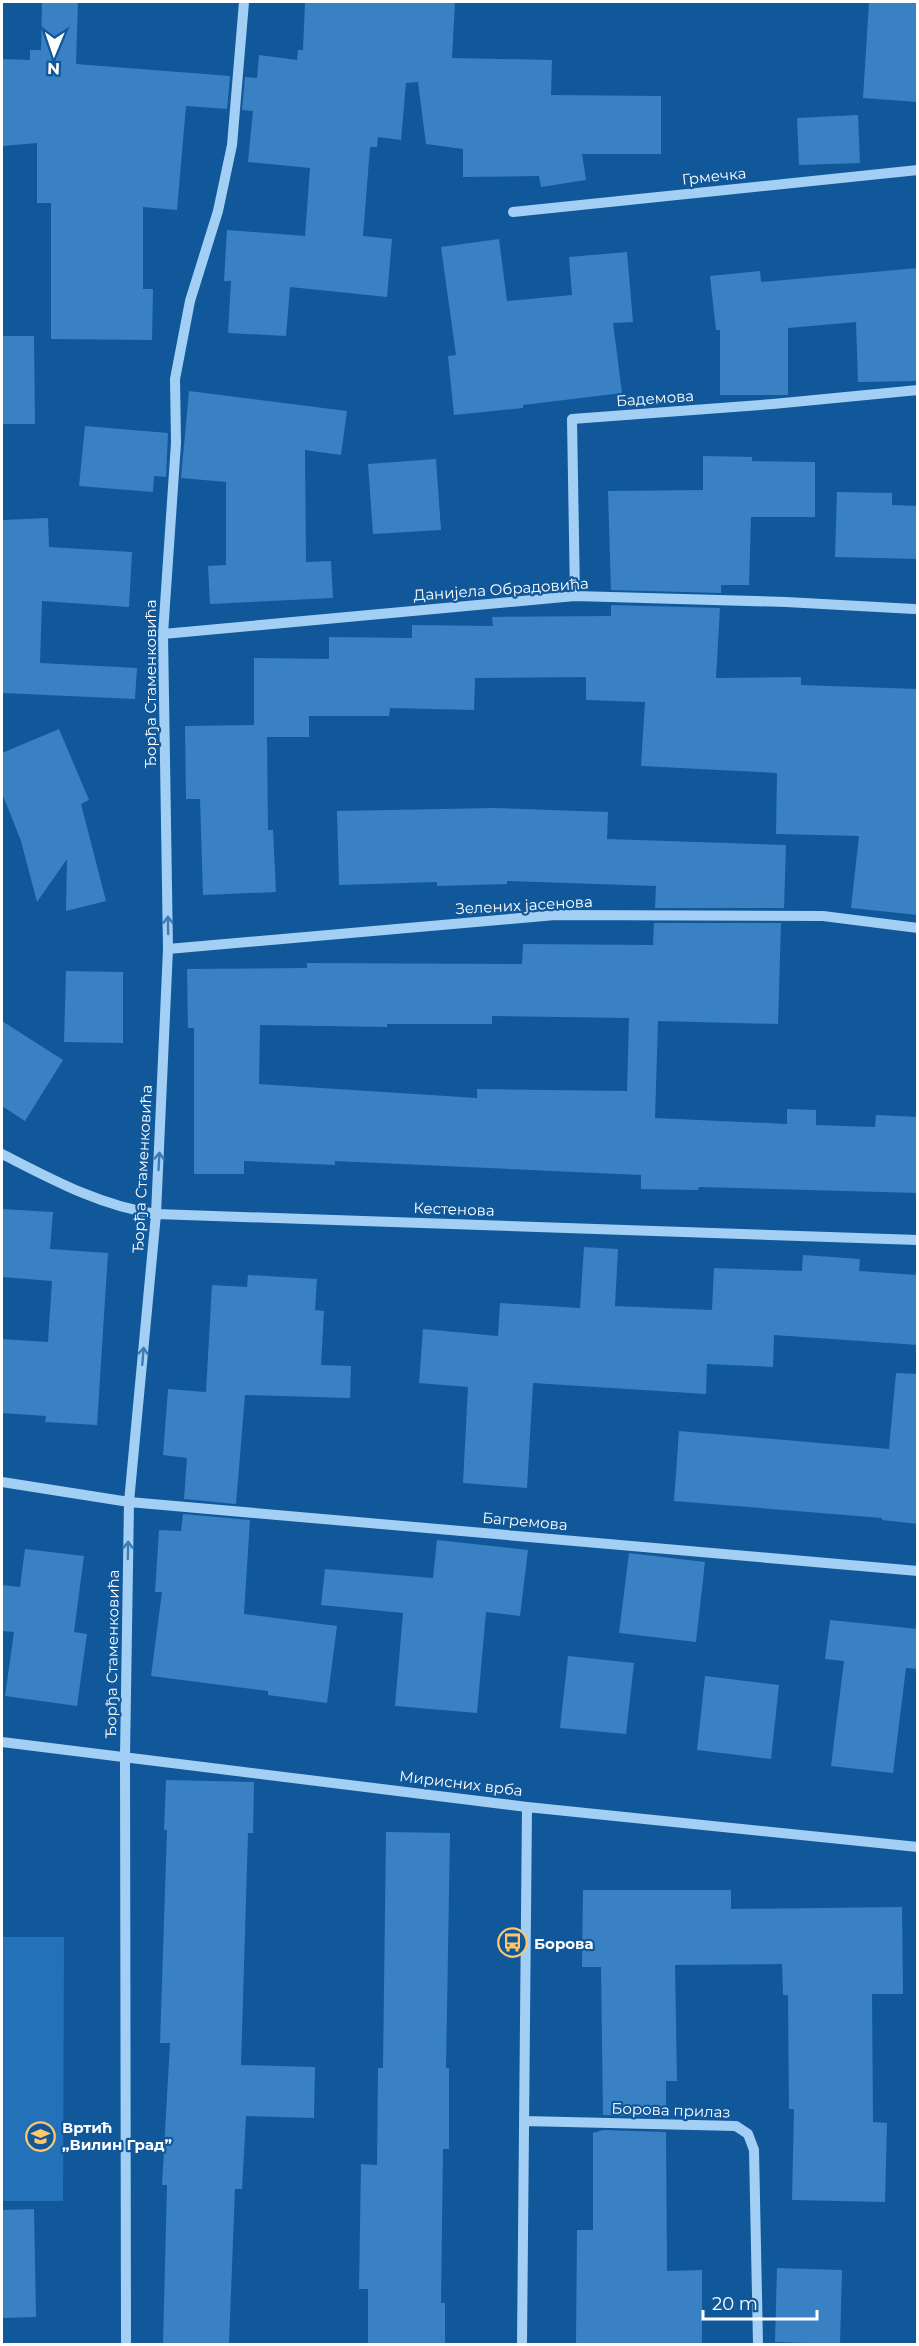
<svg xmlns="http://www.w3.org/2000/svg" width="919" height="2346" viewBox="0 0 919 2346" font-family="Montserrat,sans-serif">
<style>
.green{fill:#2372b9}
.building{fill:#3981c2;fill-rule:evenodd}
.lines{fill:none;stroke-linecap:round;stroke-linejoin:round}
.minor{stroke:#a3cff4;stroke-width:10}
.oneway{stroke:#3c7cb5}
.labels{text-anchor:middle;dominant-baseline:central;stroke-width:4.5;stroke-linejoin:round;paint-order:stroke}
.street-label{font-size:15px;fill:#fff;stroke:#10589a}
.poi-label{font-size:15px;font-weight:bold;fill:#fff;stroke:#10589a;text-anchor:start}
</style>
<rect width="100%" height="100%" fill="#10589a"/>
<path class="green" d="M2,1937H64L63,2201H2Z"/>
<path class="building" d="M42,2H78L76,64L230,76L227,109L186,106L177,210L143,207V289H153L152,340L51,339V203H37V143L2,146V59L30,60V50H41Z
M305,2H455L452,58L552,60L551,95L661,96V154H582L586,180L541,187L539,176L463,177V149L426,144L418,82L406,83L401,140L378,137L377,147H370L363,236L392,239L387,297L290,287L286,336L228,333L231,281H224L227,230L305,236L310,168L248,162L253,111L242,110L245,77L257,78L259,55L297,60L298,50H303Z
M869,2H918V102L863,98Z
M858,115L860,163L799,165L797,118Z
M499,239L507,301L572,295L569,257L627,252L633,322L613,323L622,393L523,405V408L454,415L448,356L456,355L441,247Z
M918,268V381L858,382L856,322L788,328V395H720V330H716L710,276L760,271L761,282Z
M2,336H34L35,424H2Z
M189,391L347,411L341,455L305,450L306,562L331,561L333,598L210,604L208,566L226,565V482L181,478Z
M85,426L168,433L166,477L154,476L153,492L79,486Z
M703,456L752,457V461L815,462V517H751L749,585H721V593L611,590L608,491L703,490Z
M436,459L441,530L373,534L368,464Z
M837,492L892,493V505L918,506V559L835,557Z
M48,518L49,547L132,552L129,607L42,601L40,663L137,668L135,699L2,693V520Z
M611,605L720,608L716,678L801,677V685L918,689V915L851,908L859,836L776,834L777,773L641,766L645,702L586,700V677L475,678L474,710L390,708L389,716H309V737H267L268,830H273L276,892L203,895L200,799H186L185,726L254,725V658L329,659V637L412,638V625L493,626L492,617L611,616Z
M59,729L89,800L81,804L106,901L66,911L67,859L37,902L21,841L2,793V753Z
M495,808L608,812L607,839L786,845L784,908H655L656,886L507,881V884L437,886V882L339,885L337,811Z
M654,923H781L778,1024L658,1021L655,1118L787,1124V1109L816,1110V1125L875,1127L876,1115L918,1117V1193L699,1187L698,1190L641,1189V1175L335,1161V1165L244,1161V1174H194V1028H188L187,969L307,968V963L522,964L523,944L653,945ZM492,1016L629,1018L627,1091L477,1089V1098L259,1084L260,1025L387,1027V1024H492Z
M66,971L123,972V1043L64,1042Z
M2,1021L63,1060L25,1121L2,1106Z
M2,1209L53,1212L50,1249L108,1253L97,1425L45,1422L46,1416L2,1413V1339L48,1342L52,1281L2,1277Z
M584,1247L618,1249L615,1306L712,1310L714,1268L802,1271L803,1255L860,1259L859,1271L918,1275V1345L774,1335L773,1367L707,1364L706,1394L533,1383L527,1488L463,1483L468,1387L419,1383L423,1329L498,1336L500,1303L580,1308Z
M248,1275L317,1279L315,1310L324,1311L321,1365L351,1366L350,1398L245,1395L236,1504L184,1499L187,1458L163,1455L168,1389L206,1392L212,1285L247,1287Z
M896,1373L918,1374V1524L882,1520V1518L674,1501L679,1431L889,1449Z
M183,1514L250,1520L244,1614L337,1626L327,1703L268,1695V1691L151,1676L162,1592H155L159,1530L181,1531Z
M437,1540L528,1550L520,1616L486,1612L477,1713L395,1706L403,1613L321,1605L325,1569L433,1578Z
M25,1549L84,1556L74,1632L87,1634L77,1706L5,1696L14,1632L2,1631V1585L20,1587Z
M629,1553L705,1562L696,1642L619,1633Z
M830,1620L918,1629V1669L906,1668L893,1773L831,1766L844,1661L825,1659Z
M568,1656L634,1663L626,1734L560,1728Z
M705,1676L779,1685L771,1759L697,1750Z
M166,1780L254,1782L253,1833H248L241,2065L315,2067L314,2118L246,2116L242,2189H235L229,2344H163L167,2185H162L170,2043H160L167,1830H164Z
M386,1832L450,1833L446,2068H449V2149H443L441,2303H445V2344H368V2289H359L361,2164L377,2165L378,2068H383Z
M583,1890H731V1909L902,1907L903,1994H872L873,2122L887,2123L885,2202L792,2200L794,2109H789L788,1995H783L782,1964L675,1965L677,2081H666V2117L603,2115L601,1967H582Z
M603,2130L666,2132L667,2271L702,2270V2344H576L577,2230H593V2133Z
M34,2209L36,2317L2,2318V2210Z
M777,2268L842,2270L840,2344L775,2342Z"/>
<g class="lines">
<path class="minor" d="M513,212L918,170
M575,596L572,419L773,404L918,390
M163,634L575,596L786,602L914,609
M168,949L555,915L823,916L918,928
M2,1154C51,1179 100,1206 156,1214L918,1240
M2,1482L129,1502L918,1571
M2,1742L527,1807L918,1847
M524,2121L736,2126L748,2134L754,2150L758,2344
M126,2344L125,1756L129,1502L156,1214L168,949L163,634L176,443L175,379L190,301L218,211L232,145L244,2
M522,2344L527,1807"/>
</g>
<defs><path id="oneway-shaft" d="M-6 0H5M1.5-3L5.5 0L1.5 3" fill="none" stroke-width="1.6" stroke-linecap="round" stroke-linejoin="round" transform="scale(1.5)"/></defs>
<g class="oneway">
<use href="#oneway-shaft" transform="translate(168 925) rotate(-91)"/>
<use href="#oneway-shaft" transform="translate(159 1161) rotate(-87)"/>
<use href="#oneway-shaft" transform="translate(143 1356) rotate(-85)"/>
<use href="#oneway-shaft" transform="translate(128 1550) rotate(-89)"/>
</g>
<defs>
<symbol id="bus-ring" viewBox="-11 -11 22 22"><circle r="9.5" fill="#10589a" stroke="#ffc767" stroke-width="1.5"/><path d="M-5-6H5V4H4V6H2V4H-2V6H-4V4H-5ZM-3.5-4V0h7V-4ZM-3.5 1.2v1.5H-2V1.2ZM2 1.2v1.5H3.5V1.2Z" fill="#ffc767"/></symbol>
<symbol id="school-ring" viewBox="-11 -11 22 22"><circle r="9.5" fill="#10589a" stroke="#ffc767" stroke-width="1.5"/><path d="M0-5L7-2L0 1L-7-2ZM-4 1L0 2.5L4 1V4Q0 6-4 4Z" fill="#ffc767"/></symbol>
</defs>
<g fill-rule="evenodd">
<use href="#bus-ring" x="496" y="1926" width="33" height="33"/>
<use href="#school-ring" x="24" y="2120" width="33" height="33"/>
</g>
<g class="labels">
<g class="street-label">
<text transform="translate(714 176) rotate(-6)">Грмечка</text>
<text transform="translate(655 398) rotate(-4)">Бадемова</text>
<text transform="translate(501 589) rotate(-4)">Данијела Обрадовића</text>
<text transform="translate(150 684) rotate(-90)">Ђорђа Стаменковића</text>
<text transform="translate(524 905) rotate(-3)">Зелених јасенова</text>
<text transform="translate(142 1169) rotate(-87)">Ђорђа Стаменковића</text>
<text transform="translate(454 1209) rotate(2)">Кестенова</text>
<text transform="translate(525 1521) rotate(5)">Багремова</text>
<text transform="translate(112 1654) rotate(-89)">Ђорђа Стаменковића</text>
<text transform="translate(461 1783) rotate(7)">Мирисних врба</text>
<text transform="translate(671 2110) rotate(2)">Борова прилаз</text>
</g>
<g class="poi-label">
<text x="534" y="1943">Борова</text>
<text x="62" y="2127">Вртић<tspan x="62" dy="17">„Вилин Град”</tspan></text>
</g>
</g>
<rect width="919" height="2346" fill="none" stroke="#ffffff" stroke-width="6"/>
<g transform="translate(54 54) rotate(182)" stroke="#10589a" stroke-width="4.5" paint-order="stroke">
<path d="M0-4.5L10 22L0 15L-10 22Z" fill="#ffffff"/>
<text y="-9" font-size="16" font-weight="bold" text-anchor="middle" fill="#ffffff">N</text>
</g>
<path d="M703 2310v9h114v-9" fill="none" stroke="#ffffff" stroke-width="3"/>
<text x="712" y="2310" font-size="18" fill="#ffffff" stroke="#10589a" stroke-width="4.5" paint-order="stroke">20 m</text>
</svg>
